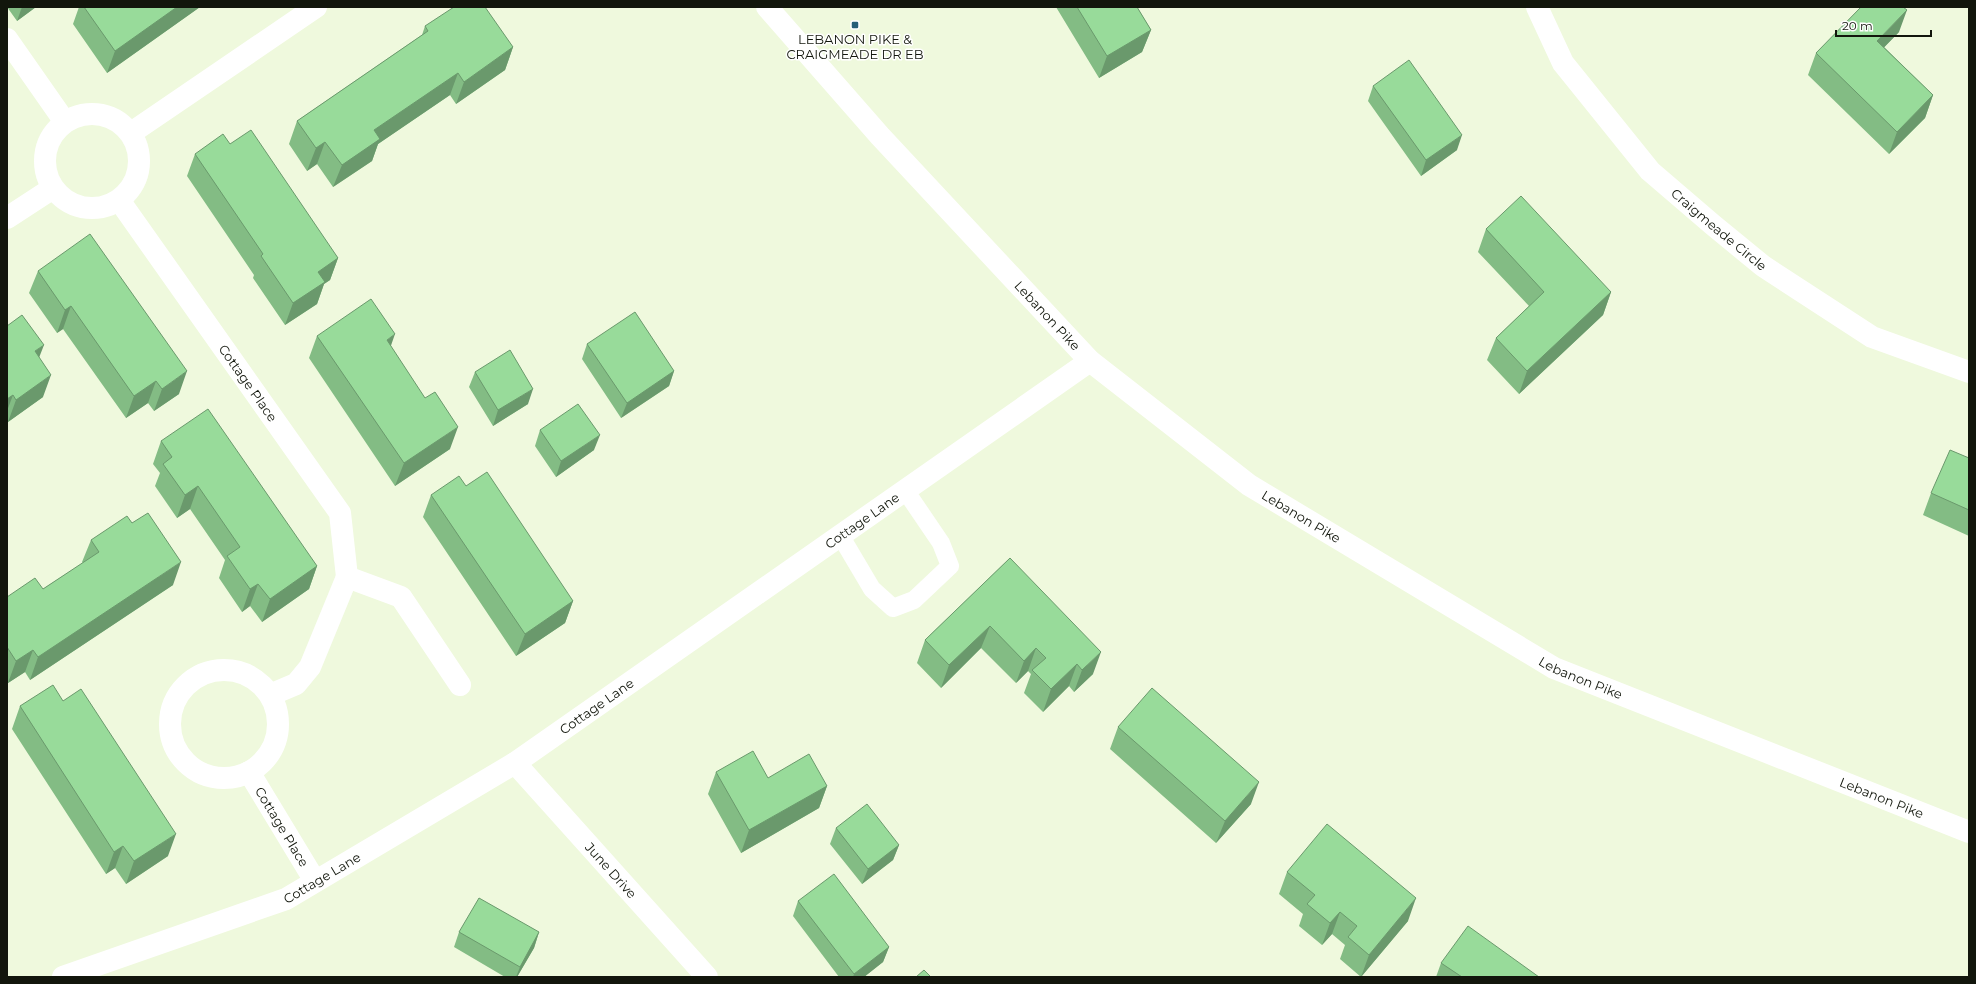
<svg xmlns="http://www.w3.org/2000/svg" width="1976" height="984" viewBox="0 0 1976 984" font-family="Montserrat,sans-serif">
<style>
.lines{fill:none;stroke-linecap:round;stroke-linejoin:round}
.service{stroke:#fff;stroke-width:18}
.minor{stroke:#fff;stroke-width:22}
.primary{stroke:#fff;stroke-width:22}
.wall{fill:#83bc84}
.shaded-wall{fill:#6a996c}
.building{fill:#98db9a;stroke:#6a996c}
.poi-dot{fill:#285f79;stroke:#fff;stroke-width:1.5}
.labels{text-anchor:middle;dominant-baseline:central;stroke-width:3;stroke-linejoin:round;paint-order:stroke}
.poi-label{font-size:13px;fill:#12160c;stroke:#fff}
.street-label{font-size:13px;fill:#12160c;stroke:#fff}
</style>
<rect width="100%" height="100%" fill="#eff9dd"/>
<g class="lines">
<path class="service" d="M840,535L872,589L893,608L914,600L950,566L941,543L905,490"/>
<g class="minor">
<path id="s1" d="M1537,7L1563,63L1650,171L1713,225L1763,266L1872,337L1969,372"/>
<path d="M7,39L65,122"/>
<circle cx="92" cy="161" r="47"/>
<path d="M131,133L316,7"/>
<path id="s2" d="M119,200L340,513L347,577L401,597L460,685"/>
<path d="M7,218L53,188"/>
<circle cx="224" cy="724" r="54"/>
<path d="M270,695L296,684L310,667L347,577"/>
<path id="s3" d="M515,763L707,977"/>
<path id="s4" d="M249,772L315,881"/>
<path id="s5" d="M63,977L286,899L515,763L1090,361"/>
</g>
<path class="primary" id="s6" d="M767,7L880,136L1090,361L1249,485L1554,668L1969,832"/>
</g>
<path class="wall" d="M7,7H36L17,21Z
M79,7H200L107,73L73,24Z
M1056,7H1137L1151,30L1142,52L1099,78Z
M425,26L513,47L505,70L456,104L450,95L378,144L372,161L333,187L317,164L307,171L289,144L297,121L422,35Z
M1899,32L1884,47L1933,95L1925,118L1889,154L1808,75L1816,53Z
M1373,86L1457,150L1421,176L1368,101Z
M230,144L338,258L330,280L324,284L317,304L285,325L253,278L254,275L187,176L195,154Z
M1486,229L1611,292L1603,315L1519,394L1487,360L1496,338L1529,306L1478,252Z
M38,271L179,394L154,411L148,403L126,418L63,329L57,333L29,293Z
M7,326L39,357L43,397L8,422L7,421Z
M317,336L391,347L450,449L395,486L309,358Z
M587,344L674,371L669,386L621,418L582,359Z
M475,372L528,404L493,426L469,387Z
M540,430L594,450L556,477L535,446Z
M161,441L317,566L309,589L262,622L250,606L242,612L219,578L225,560L190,509L177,518L155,486L160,473L153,464Z
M1969,458V536L1923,515L1931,493Z
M466,486L573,601L565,623L516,656L423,517L431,495Z
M91,540L173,585L30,680L25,672L8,683L7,682V597L43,589L83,563L82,562Z
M1010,558L1093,674L1074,692L1069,686L1043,712L1024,693L1031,674L1028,671L1016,683L981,648L941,688L917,663L925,640Z
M63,701L168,856L126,884L115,868L106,874L12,729L20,706Z
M1118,727L1251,804L1216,843L1110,749Z
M716,772L768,778L827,786L819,808L741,853L708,794Z
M836,828L899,845L893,860L862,884L830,844Z
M1287,872L1408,921L1361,977L1340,959L1345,945L1332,934L1322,945L1299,926L1303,914L1279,894Z
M798,901L889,947L883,962L864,977H839L793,916Z
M459,932H539L534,948L517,977H505L454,947Z
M1441,963L1539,977H1436Z"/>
<path class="shaded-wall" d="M22,7H36L17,21Z
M177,7H200L107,73L115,51Z
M1907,10L1899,32L1869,63L1877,41Z
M1151,30L1142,52L1099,78L1107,56Z
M513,47L505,70L456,104L464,82Z
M458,73L450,95L378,144L372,161L333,187L342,165L374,130Z
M1933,95L1925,118L1889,154L1897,132Z
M1462,135L1457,150L1421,176L1426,160Z
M325,142L317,164L307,171L316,148Z
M338,258L330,280L324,284L317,304L285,325L293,303L318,272Z
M1611,292L1603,315L1519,394L1527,371Z
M71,306L63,329L57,333L65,310Z
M395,334L387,357V340Z
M44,345L35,368V351Z
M187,371L179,394L154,411L162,389Z
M674,371L669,386L621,418L627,403Z
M51,375L43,397L8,422L16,400Z
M156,381L148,403L126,418L134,396Z
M533,389L528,404L493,426L498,410Z
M13,395L7,411V399Z
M458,427L450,449L395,486L404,463Z
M600,435L594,450L556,477L561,461Z
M198,486L190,509L177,518L185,495Z
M181,562L173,585L30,680L38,657Z
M317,566L309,589L262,622L270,599Z
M258,584L250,606L242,612L250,589Z
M573,601L565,623L516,656L525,634Z
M990,626L981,648L941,688L949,665Z
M1036,648L1028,671L1016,683L1024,661Z
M33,650L25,672L8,683L16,661Z
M1101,652L1093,674L1074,692L1082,670Z
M1077,664L1069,686L1043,712L1051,689Z
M1259,782L1251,804L1216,843L1225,821Z
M827,786L819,808L741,853L749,830Z
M176,834L168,856L126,884L134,861Z
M899,845L893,860L862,884L868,869Z
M123,846L115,868L106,874L114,852Z
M1416,898L1408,921L1361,977L1369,955Z
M1340,912L1332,934L1322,945L1330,923Z
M539,932L534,948L517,977H516L520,967Z
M889,947L883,962L864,977H853L854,974Z"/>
<path class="building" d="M84,7H177L115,51Z
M454,7H485L513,47L464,82L458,73L374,130L380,139L342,165L325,142L316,148L297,121L428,31L425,26Z
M1077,7H1137L1151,30L1107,56Z
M1861,7H1903L1907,10L1877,41L1933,95L1897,132L1816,53Z
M1409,60L1462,135L1426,160L1373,86Z
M251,130L338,258L318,272L325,282L293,303L261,256L263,254L195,154L223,134L230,144Z
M1521,196L1611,292L1527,371L1496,338L1544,292L1486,229Z
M90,234L187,371L162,389L156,381L134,396L71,306L65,310L38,271Z
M371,299L395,334L387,340L425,398L435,392L458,427L404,463L317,336Z
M635,312L674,371L627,403L587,344Z
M22,315L44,345L35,351L51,375L16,400L13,395L7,399V326Z
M510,350L533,389L498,410L475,372Z
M578,404L600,435L561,461L540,430Z
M208,409L317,566L270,599L258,584L250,589L227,556L240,547L198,486L185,495L163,464L172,457L161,441Z
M1950,450L1969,458V510L1931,493Z
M487,472L573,601L525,634L431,495L459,476L466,486Z
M148,513L181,562L38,657L33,650L16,661L7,647V597L35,578L43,589L99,552L91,540L127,516L132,523Z
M1010,558L1101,652L1082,670L1077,664L1051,689L1032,670L1046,658L1036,648L1024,661L990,626L949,665L925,640Z
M53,685L63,701L81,689L176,834L134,861L123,846L114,852L20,706Z
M1152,688L1259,782L1225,821L1118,727Z
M753,751L768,778L809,754L827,786L749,830L716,772Z
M867,804L899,845L868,869L836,828Z
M1327,824L1416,898L1369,955L1348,937L1357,926L1340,912L1330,923L1307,904L1315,895L1287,872Z
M834,874L889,947L854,974L798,901Z
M479,898L539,932L520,967L459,932Z
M1468,926L1539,977H1462L1441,963Z
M924,970L931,977H916Z"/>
<rect class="poi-dot" x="851" y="21" width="8" height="8" rx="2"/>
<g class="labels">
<g class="poi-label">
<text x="855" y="39">LEBANON PIKE &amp;<tspan x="855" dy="15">CRAIGMEADE DR EB</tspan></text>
</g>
<g class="street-label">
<text stroke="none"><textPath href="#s1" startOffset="291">Craigmeade Circle</textPath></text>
<text stroke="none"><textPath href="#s6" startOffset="417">Lebanon Pike</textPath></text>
<text stroke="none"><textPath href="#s2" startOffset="224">Cottage Place</textPath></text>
<text stroke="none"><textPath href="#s6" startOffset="742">Lebanon Pike</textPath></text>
<text stroke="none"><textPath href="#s5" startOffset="926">Cottage Lane</textPath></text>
<text stroke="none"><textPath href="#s6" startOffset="1065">Lebanon Pike</textPath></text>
<text stroke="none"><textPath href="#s5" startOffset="602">Cottage Lane</textPath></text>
<text stroke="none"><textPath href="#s6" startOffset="1389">Lebanon Pike</textPath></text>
<text stroke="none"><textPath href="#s4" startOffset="64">Cottage Place</textPath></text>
<text stroke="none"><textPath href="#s3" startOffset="144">June Drive</textPath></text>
<text stroke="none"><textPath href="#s5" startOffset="278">Cottage Lane</textPath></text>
</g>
</g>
<rect width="1976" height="984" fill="none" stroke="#12160c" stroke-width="16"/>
<path d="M1836 30v6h95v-6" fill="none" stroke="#12160c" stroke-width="2"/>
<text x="1842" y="30" font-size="12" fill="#12160c" stroke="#ffffff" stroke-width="3" paint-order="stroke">20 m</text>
</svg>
